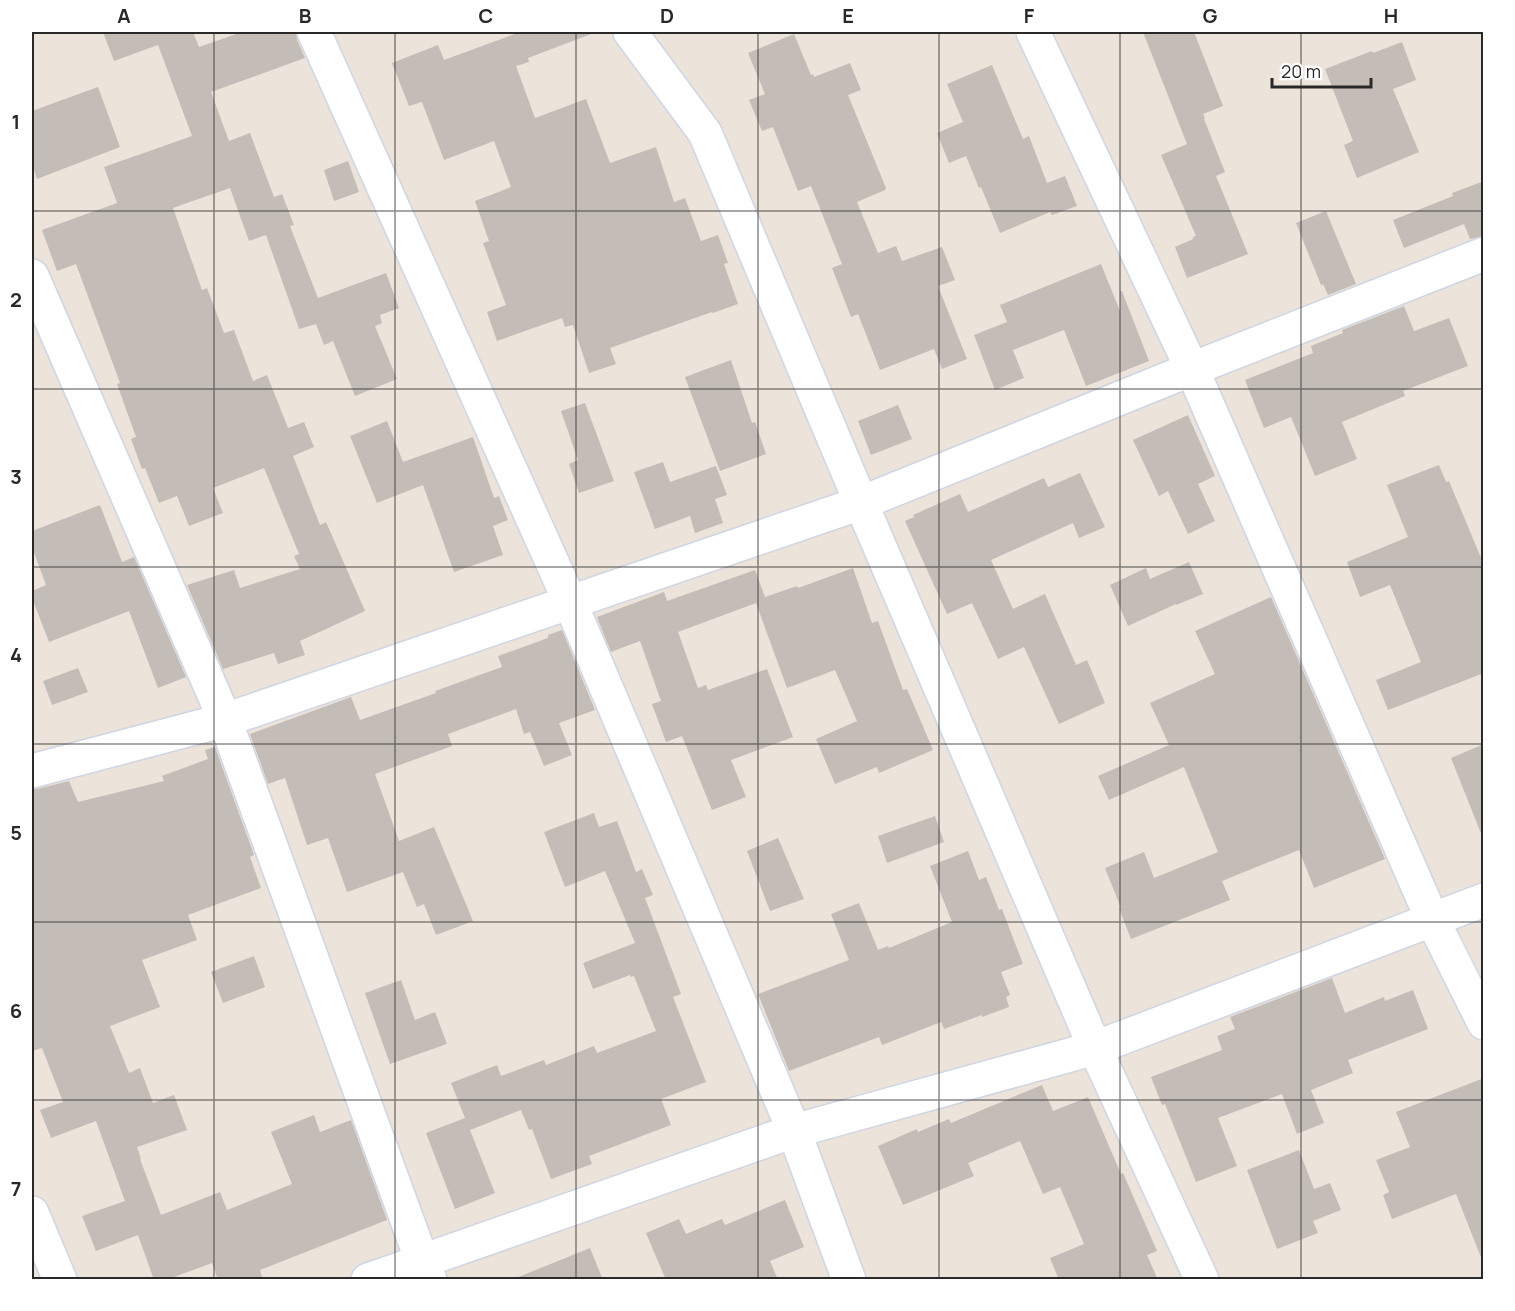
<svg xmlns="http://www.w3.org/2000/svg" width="1515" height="1311" viewBox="0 0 1515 1311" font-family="Manrope,sans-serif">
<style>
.building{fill:#c4bdb7}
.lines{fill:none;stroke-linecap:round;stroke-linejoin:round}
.minor-casing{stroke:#cfd5e3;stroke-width:36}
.minor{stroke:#fff;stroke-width:33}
.grid{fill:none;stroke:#292929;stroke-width:1.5;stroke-opacity:0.55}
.neatline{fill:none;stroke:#292929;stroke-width:2}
.grid-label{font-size:20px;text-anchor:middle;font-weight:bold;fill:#292929}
</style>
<rect width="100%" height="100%" fill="#ece3da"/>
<path class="building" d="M103,32H193L199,47L242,32H296L297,40L305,58L211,92L229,141L250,133L274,197L282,194L294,225L290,226L318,298L386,273L399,308L380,315L382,323L375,326L397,379L355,396L333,341L324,345L316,324L299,329L266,235L249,241L230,188L173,208L202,290L207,288L224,333L234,330L253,381L267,375L288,428L304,422L314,447L293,456L320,525L326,522L365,611L300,641L305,655L278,664L274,653L223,669L187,585L234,570L240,588L300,569L294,556L299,554L264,468L213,488L223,513L189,526L177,496L159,503L145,468L142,469L131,439L136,437L117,384L120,383L76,264L57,271L42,230L117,203L104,167L192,136L158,45L114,61Z
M520,32H591V34L528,58L529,62L516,66L535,118L586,99L610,163L656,147L674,202L685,198L701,241L718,235L728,263L724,264L738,304L713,313L712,312L610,348L616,364L589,373L573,325L565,327L562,318L497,341L487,312L506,305L483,243L489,241L475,201L511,187L494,141L444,160L422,102L409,106L392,63L438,45L444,60Z
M1143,32H1194L1223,106L1203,114L1205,118L1204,119L1225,172L1216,176L1248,254L1187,278L1175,247L1193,239V237L1196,236L1161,155L1187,144Z
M794,34L811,75L813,74L814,77L850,63L861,90L848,95L886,188L885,190L857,202L878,253L896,246L902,261L942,247L955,280L938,286L967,359L942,369L934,349L880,370L858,314L851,317L832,268L842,264L811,186L798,191L773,127L762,131L749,100L765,94L748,53Z
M1402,42L1416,80L1393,89L1419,152L1357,178L1344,145L1353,141L1325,69L1372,51L1373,53Z
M992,65L1023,139L1029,136L1047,183L1065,176L1077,206L1052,215L1050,212L1000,233L981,187L979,188L966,156L949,163L937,133L963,122L947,84Z
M98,87L120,147L37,179L32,164V111Z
M348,161L359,192L334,201L324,170Z
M1484,181V236L1470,239L1464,224L1404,248L1393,220L1453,196L1452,193Z
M1326,211L1356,284L1328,295L1323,284L1321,285L1296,223Z
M1101,264L1120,311V291H1122L1149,361L1086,386L1064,330L1013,350L1024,378L995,390L974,335L1007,322L1000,305Z
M1404,306L1414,331L1449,318L1468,366L1403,391L1405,396L1342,422L1357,459L1315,476L1291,417L1264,428L1245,380L1313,353L1311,346L1343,333L1342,330Z
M731,360L752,423L755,422L766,454L720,471L685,377Z
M585,403L614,481L579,493L569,464L578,460L561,411Z
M898,405L912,439L871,455L858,421Z
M1188,415L1215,476L1198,484L1215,521L1188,534L1168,491L1159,496L1133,440Z
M387,421L403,462L473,437L494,498L499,496L508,520L493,526L503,555L454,572L423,485L377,503L350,436Z
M663,462L670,482L716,466L727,495L715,499L723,523L695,533L690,516L655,529L634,472Z
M1439,465L1446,482L1449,481L1484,565V673L1388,710L1376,680L1421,662L1390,585L1360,597L1347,562L1408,537L1387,485Z
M1080,473L1105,527L1079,538L1073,523L991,560L1013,609L1045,594L1076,665L1087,660L1105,703L1059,724L1024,647L998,659L972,603L947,614L905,521L914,517L913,515L960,494L968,512L1044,478L1048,487Z
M100,505L122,562L134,557L186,677L158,688L129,611L49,642L32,598V591L46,585L32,547V531Z
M1189,562L1203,594L1176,605V604L1128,626L1110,585L1146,568L1150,579Z
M853,568L872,623L878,621L903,690L907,689L933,750L879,773L877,767L835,784L816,739L857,721L835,670L787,688L756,603L678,632L698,688L706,685L708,690L767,669L793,737L731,760L746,797L712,810L682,736L666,742L652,704L661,701L640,641L611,652L597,617L664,592L667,601L755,570L765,597L797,586L798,588Z
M1271,597L1385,859L1314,888L1299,850L1222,881L1230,900L1131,939L1119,908H1121L1105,868L1144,852L1154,878L1218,852L1184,767L1109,800L1098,776L1169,745L1150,703L1215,674L1195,631Z
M562,630L595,710L559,723L572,755L544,766L530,732L524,734L516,709L448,734L452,746L375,774L399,841L434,827L473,921L436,935L424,904L417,907L403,872L347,892L328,838L307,845L285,778L268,784L250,734L351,697L360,720L436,693L435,691L502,667L498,656L548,638V635Z
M78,668L88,692L52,705L43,681Z
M1484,744V835L1482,836L1451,758Z
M215,747L254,855L250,857L261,888L188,915L197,940L142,960L160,1007L110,1026L129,1073L140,1068L153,1103L174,1095L187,1130L137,1147L141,1159H140L161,1215L220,1192L227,1210L292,1184L271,1132L314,1115L320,1132L351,1120L387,1220L260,1270L263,1280H218L212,1263L166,1280H154L138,1235L96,1251L82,1216L125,1201L96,1121L51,1138L40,1110L63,1102L42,1048L32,1051V789H37L69,781L78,802L164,781L162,776L208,759L205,750Z
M594,813L599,827L617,821L636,872L642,869L653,895L645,898L681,994L673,997L706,1082L661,1099L671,1125L589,1156L592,1164L551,1179L532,1129L529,1130L521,1110L470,1130L495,1193L455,1209L426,1133L465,1118L451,1083L497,1065L501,1076L544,1060L546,1065L594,1046L597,1053L656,1031L634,976L631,977L630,975L593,989L583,963L635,943L605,871L565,887L544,832Z
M935,816L944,842L887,863L878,836Z
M778,838L804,899L770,911L747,851Z
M968,851L979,880L986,877L999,910L1002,909L1023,964L1001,972L1010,995L1006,997L1009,1007L982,1017V1015L944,1029L941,1022L882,1045L879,1037L789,1071L758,994L849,960L831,914L859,903L878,950L888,946L889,948L952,922L930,866Z
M254,956L265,987L223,1003L211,972Z
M1332,978L1345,1013L1384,997L1385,1001L1413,990L1428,1029L1348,1060L1353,1073L1311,1090L1324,1123L1297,1134L1282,1094L1218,1118L1237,1166L1196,1182L1165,1104L1162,1105L1151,1077L1222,1050L1217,1036L1235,1029L1230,1017Z
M401,980L415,1020L435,1012L447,1044L390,1064L365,993Z
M1484,1078V1260H1482L1456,1194L1392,1219L1383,1195L1389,1192L1376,1160L1410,1147L1396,1112Z
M1042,1085L1053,1111L1088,1097L1121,1174L1123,1173L1157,1251L1147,1255L1158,1280H1059L1050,1258L1084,1244L1060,1187L1043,1194L1020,1141L968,1163L974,1176L903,1205L878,1146L917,1129L918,1132L949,1119L951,1123Z
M1299,1150L1314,1189L1330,1183L1341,1210L1313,1221L1318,1233L1277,1249L1247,1170Z
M785,1200L804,1247L770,1261L778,1280H666L646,1233L679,1219L686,1234L722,1219L725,1225Z
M590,1248L603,1280H516V1278Z"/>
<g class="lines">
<defs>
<path id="minor" d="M314,32L570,602L794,1131L849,1280
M630,32L705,133L861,503L1095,1048L1202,1280
M1033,32L1192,369L1432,919L1484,1023
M32,276L225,720L422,1261L430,1280
M32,771L225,720L861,503L1192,369L1484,254
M32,1213L60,1280
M368,1280L794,1131L1095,1048L1484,900"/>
</defs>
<use href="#minor" class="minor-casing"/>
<use href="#minor" class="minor"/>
</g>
<path class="grid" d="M214,32V1280M395,32V1280M576,32V1280M758,32V1280M939,32V1280M1120,32V1280M1301,32V1280M32,211H1484M32,389H1484M32,567H1484M32,744H1484M32,922H1484M32,1100H1484"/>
<rect width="1515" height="1311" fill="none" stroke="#ffffff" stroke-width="66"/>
<path d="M1272 78v9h99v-9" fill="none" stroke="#292929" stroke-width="3"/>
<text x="1281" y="78" font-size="18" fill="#292929" stroke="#ffffff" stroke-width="4.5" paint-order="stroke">20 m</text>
<rect x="33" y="33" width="1449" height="1245" class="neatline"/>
<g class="grid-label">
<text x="124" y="23">A</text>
<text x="305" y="23">B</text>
<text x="486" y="23">C</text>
<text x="667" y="23">D</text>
<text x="848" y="23">E</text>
<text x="1029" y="23">F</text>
<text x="1210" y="23">G</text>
<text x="1391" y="23">H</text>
<text x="16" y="129">1</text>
<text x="16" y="307">2</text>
<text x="16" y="484">3</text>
<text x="16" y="662">4</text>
<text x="16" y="840">5</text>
<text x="16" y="1018">6</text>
<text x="16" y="1196">7</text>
</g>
</svg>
